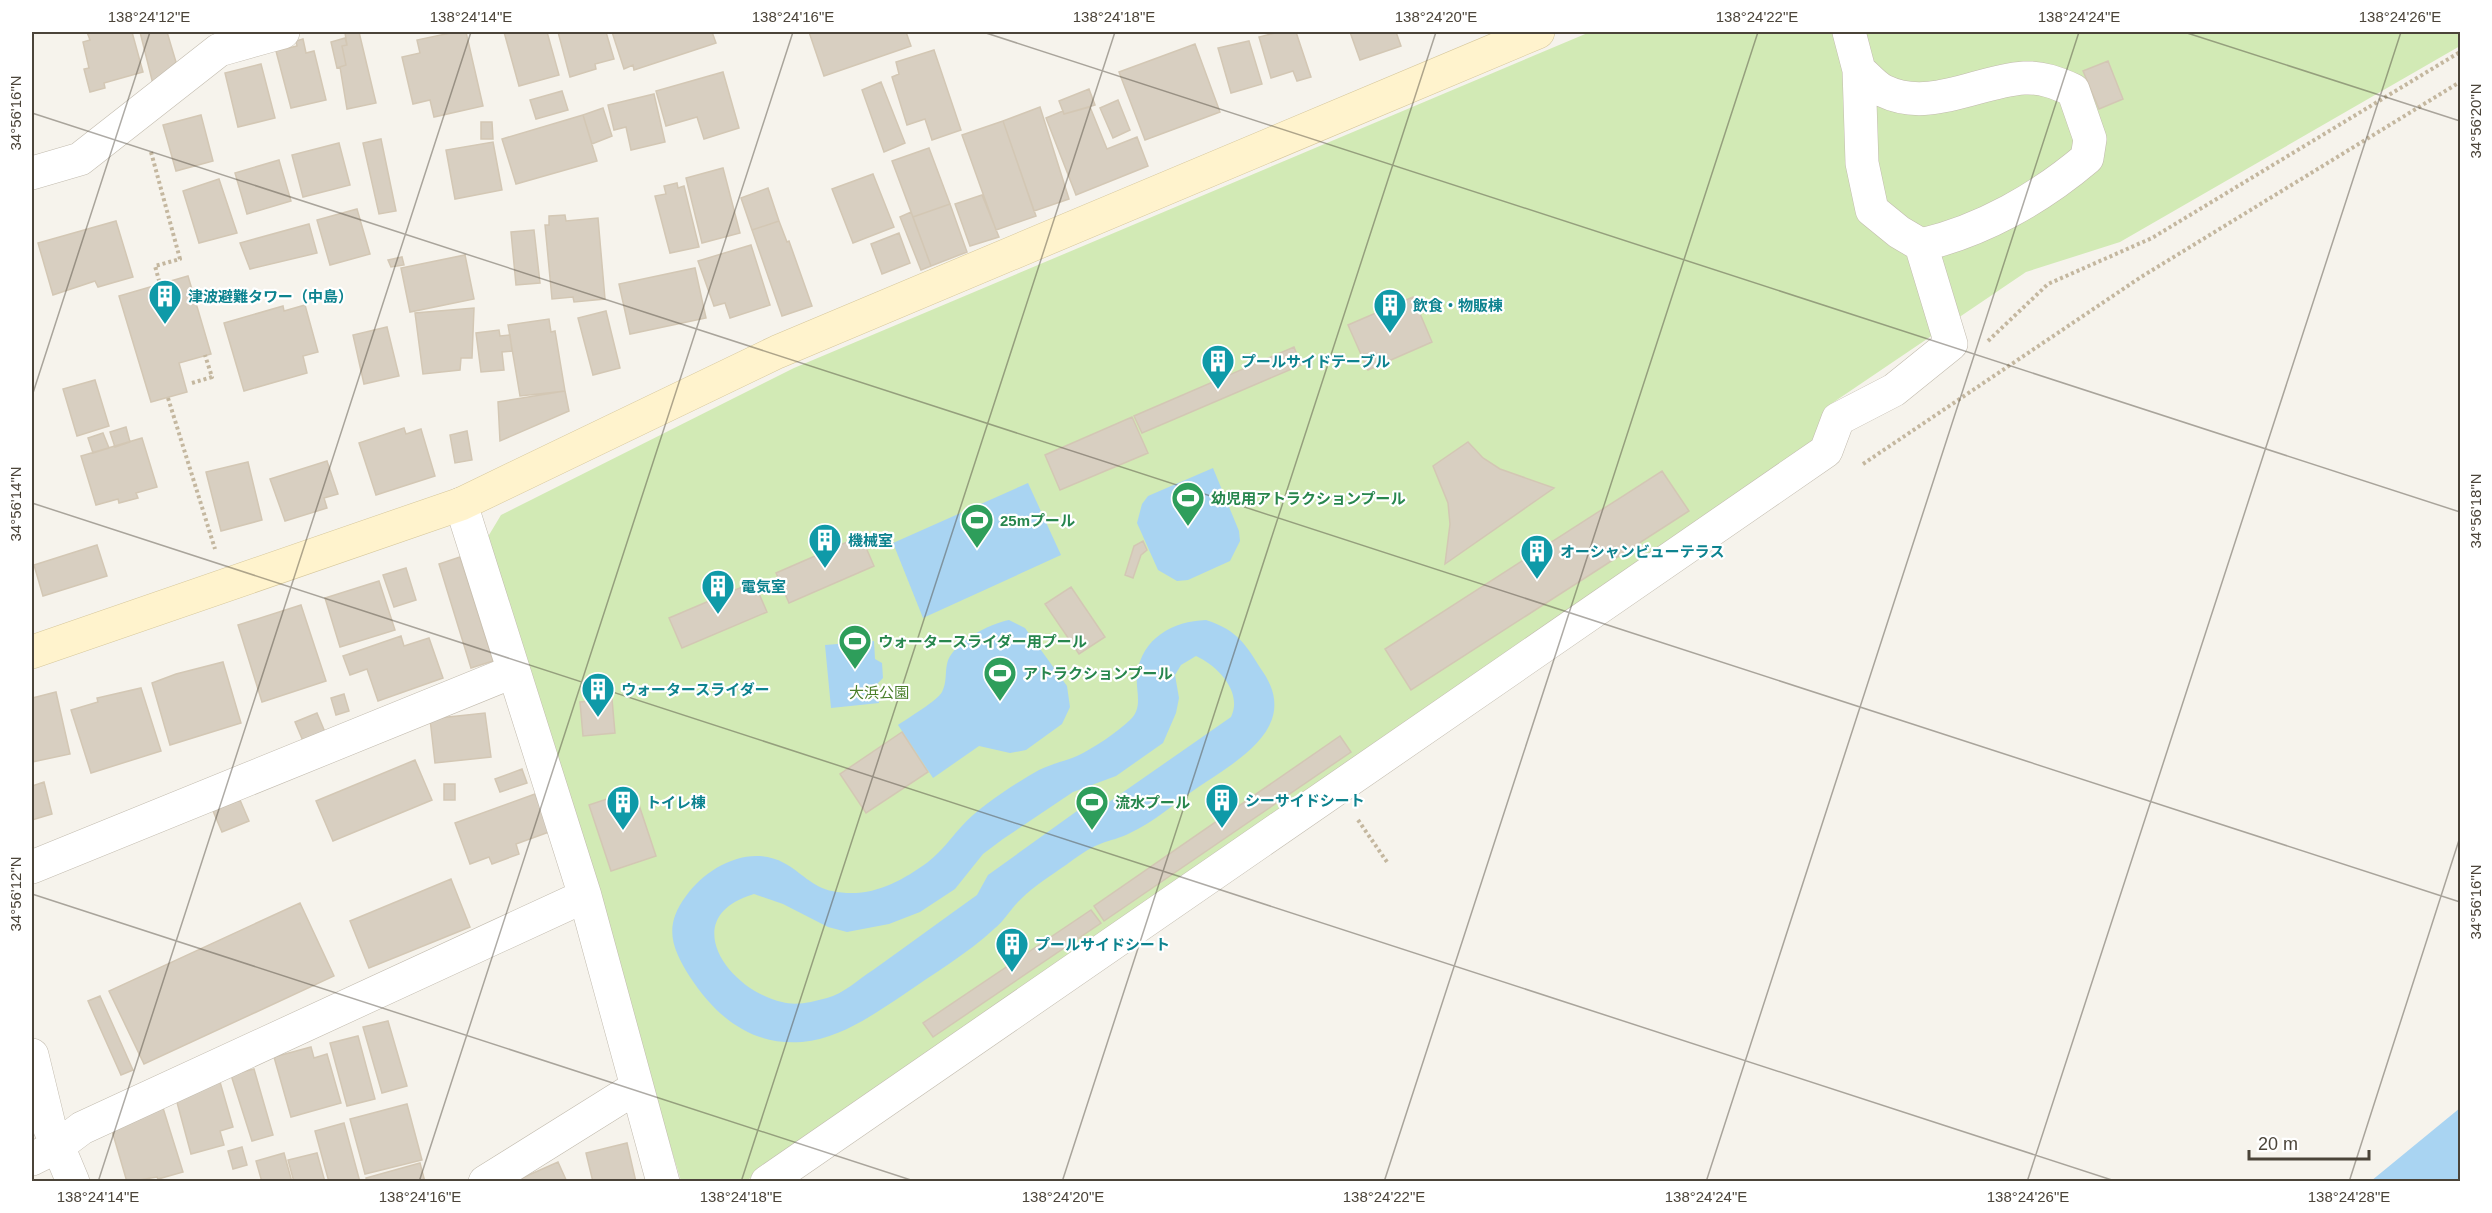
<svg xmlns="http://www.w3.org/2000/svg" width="2492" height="1213" viewBox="0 0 2492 1213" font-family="Helvetica,'Noto Sans JP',sans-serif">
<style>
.green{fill:#d2eab5}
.water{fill:#a9d4f2;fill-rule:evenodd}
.building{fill:#d8cfc1;stroke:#d3c7b4;stroke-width:1.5}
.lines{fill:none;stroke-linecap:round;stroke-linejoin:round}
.street-casing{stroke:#c2bbae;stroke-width:34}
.secondary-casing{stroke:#d6c79b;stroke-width:34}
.path{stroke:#c4b79f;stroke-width:4;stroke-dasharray:3 3;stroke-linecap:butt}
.street{stroke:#fff;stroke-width:33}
.secondary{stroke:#fff3cd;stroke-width:33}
.ticks{fill:none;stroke:#4b4439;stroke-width:1.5;stroke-opacity:0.45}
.labels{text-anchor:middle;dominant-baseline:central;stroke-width:4.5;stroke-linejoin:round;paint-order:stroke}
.culture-label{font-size:15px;font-weight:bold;fill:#0d838f;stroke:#fff;text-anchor:start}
.leisure-label{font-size:15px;font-weight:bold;fill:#27864d;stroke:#fff;text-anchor:start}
.park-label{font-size:15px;fill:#4a7f2a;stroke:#fff}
.neatline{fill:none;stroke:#4b4439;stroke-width:2}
.ticks-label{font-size:15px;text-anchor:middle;fill:#4b4439}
</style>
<rect width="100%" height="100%" fill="#f6f3ec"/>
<path class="green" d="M1590,32H2460V46L2120,242L2026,272L1825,408L1813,446L746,1181H681L486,540L501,515L794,368Z"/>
<path class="water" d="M1213,468L1239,531L1240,541L1230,561L1188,580L1177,581L1158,570L1137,523L1142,504L1148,496Z
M1028,483L1061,555L923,618L893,543Z
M1009,620L1025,628L1067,686L1070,707L1062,724L1026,750L1010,753L979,746L933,778L898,725C908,718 937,701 942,692C947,682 945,673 947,664C951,643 991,623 1009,620Z
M1206,620C1239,631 1245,644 1263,672C1301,728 1235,762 1197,788C1175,803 1154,822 1130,833C1121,838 1110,840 1100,844C1087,849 1077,857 1066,865C1050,876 1034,886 1021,899C1011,908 1005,920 994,929C967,954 933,974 903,995C871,1016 841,1038 802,1042C752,1046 716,1017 690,977C672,948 663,927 686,896C707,867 749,844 784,863C801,872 812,887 832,891C869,899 899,883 928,862C942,851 950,839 961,827C978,807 1016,783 1039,770C1051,764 1065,761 1077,756C1094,748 1116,733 1130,720C1144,707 1135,690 1137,674C1142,638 1173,621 1206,620ZM1196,656C1218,666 1243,692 1231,717L1109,802L1077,811L988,875L977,895C942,920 908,945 873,970C859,979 843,994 827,998C812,1002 796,1006 782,1002C728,990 676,917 754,894L783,904L828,927L847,932L889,924L920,912L955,889L983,854L1003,839L1073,792L1116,776L1163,743L1176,713L1179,698L1175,675L1181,665Z
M874,641L875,659L882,663L883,678L878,683L879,703L831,708L825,645Z
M2460,1108V1181H2371Z"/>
<path class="building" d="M87,32H132L143,72L104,83L105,88L90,92L84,69L89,68L83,42L90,40Z
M140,32H167L176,62L153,84Z
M359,32L376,103L347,109L340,67L346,65L342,46L347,45L345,33Z
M455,32H466L483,106L434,117L430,100L413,104L402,57L420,53L417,40Z
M504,32H547L559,75L519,86Z
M558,32H606L614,59L595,64L596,69L570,77Z
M612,32H712L716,43L634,70L633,65L624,69Z
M809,32H906L911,46L824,76Z
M1279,32H1296L1311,77L1297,81L1293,71L1271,78L1259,37Z
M1350,32H1396L1401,46L1360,60Z
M345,38L347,45L342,46L346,65L337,68L331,42Z
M303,39L306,53L314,51L326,100L291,108L276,51L297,46L296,41Z
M1249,41L1262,84L1231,93L1218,48Z
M1195,44L1220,112L1145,140L1119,72Z
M934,50L961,130L932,140L925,119L907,125L892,77L899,74L896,62Z
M2108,61L2123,99L2099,109L2083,71Z
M261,64L275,118L238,127L225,73Z
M723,72L739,128L704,139L697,117L666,126L656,91Z
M881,82L905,143L884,152L862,90Z
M1089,89L1095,105L1064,114L1059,101Z
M562,91L568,110L536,119L530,100Z
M654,94L665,142L631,150L626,127L614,130L608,105Z
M1118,100L1130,130L1113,138L1100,108Z
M1040,107L1069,199L1034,211L1003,121Z
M1090,107L1107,149L1137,137L1148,166L1076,195L1046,118L1063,111L1064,114Z
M603,108L612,136L592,144L583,115Z
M201,115L213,161L176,171L163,125Z
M583,115L597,161L516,184L502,139Z
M1003,121L1036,216L996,230L962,135Z
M481,122H492L493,139H481Z
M381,139L396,211L379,214L363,143Z
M493,142L502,190L455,199L446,150Z
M339,143L350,185L303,197L292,155Z
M929,148L950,204L913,217L892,161Z
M279,160L291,201L247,214L235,173Z
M723,168L740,233L702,243L686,178Z
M873,174L894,227L853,243L832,189Z
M219,179L237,233L199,243L183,191Z
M677,183L678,188L684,186L699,247L670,253L655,196L666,194L664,186Z
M768,188L779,221L752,230L741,198Z
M982,195L999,237L970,246L955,204Z
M950,204L967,252L931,266L913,217Z
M357,209L370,254L330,265L317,220Z
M911,212L931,266L921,270L900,217Z
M565,215L566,221L598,218L605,299L574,302L573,297L552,299L545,225H549V216Z
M116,221L133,277L98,287L95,281L53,295L38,243Z
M779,221L787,242L789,241L812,306L782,316L752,230Z
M309,224L317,253L250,269L240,243Z
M534,230L540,283L516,285L511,232Z
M899,233L910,263L882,274L871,244Z
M751,245L770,305L730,318L725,303L714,306L698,261Z
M465,255L474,299L410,312L401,268Z
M402,257L404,265L391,267L388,260Z
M695,268L706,318L630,334L619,284Z
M188,276L211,354L179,363L187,392L151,402L119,296Z
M1413,297L1432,342L1368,370L1348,325Z
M305,305L318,352L303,356L307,373L244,391L224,323L283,306L284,311Z
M474,308L472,358H461L460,370L423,374L415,313Z
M606,311L620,368L593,375L578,318Z
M549,319L551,332L555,331L565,391L520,396L508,325Z
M387,327L399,376L364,384L353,335Z
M499,330L500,336L510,335L512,351L502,352L504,370L481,372L476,333Z
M1294,347L1301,365L1142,433L1134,416Z
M95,380L109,426L77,436L63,389Z
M565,391L569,411L500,441L498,402Z
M1132,417L1148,453L1060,490L1045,455Z
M126,427L130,442L115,447L110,432Z
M404,428L406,434L421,429L435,476L376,495L359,443Z
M467,431L472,460L455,463L450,435Z
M103,433L109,448L93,453L88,438Z
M142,438L157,487L136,493L138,498L119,503L118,499L96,505L81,456Z
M1468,442L1483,458L1500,469L1554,488L1445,564L1450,524L1448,503L1433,466Z
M327,461L338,494L324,498L327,508L285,521L270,479Z
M248,462L262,520L221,531L206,472Z
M1662,471L1689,511L1411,690L1385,649Z
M861,536L874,566L789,603L776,573Z
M1143,541L1147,550L1141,555L1133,578L1125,575L1134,546Z
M97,545L107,576L43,596L34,565Z
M460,557L493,661L471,668L439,564Z
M406,568L416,600L394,607L383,575Z
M379,581L395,630L340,647L325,598Z
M754,582L767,612L682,648L669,618Z
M1071,587L1105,637L1079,654L1045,604Z
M301,605L326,681L262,702L238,625Z
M401,636L404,646L429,638L443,678L378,701L367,669L350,675L343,656Z
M223,662L241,723L170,745L152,683L176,674Z
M141,688L161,751L91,773L71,710L98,702L97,698Z
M56,692L70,754L32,762V698Z
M344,694L349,711L336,715L331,698Z
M612,699L615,733L583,736L580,702Z
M317,713L325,732L303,741L295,722Z
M485,713L491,757L435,763L430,719Z
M902,732L928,772L866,813L840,774Z
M1340,736L1351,752L1104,921L1094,906Z
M415,760L432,800L333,841L316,801Z
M522,769L527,783L500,792L495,779Z
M44,782L52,814L32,820V786Z
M444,784H455V800H444Z
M634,790L656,856L611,871L589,805Z
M535,794L549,832L516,844L519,854L492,864L489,857L470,864L455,823Z
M240,800L249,821L222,832L213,811Z
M451,879L470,927L369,968L350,921Z
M300,903L334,976L144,1064L109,991Z
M1091,910L1101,923L933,1037L923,1023Z
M100,996L133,1070L121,1075L88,1001Z
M388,1021L407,1086L382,1093L363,1027Z
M358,1036L375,1099L347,1106L330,1043Z
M311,1047L314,1058L327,1054L341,1103L291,1117L274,1057Z
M254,1069L273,1135L252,1141L231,1075Z
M220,1082L233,1127L220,1131L224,1145L191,1154L175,1095Z
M407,1104L422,1160L365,1174L350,1119Z
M163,1108L183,1172L158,1179L157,1177L127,1182L110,1124Z
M344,1123L360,1182H329L315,1131Z
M627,1143L636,1182H593L586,1153Z
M242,1147L247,1165L233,1169L228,1151Z
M284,1153L292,1182H262L256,1161Z
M317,1153L325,1182H294L288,1160Z
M558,1162L567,1182H513Z
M420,1163L425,1182H367L366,1178Z"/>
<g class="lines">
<defs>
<path id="street" d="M1849,32L1859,70L1862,163L1872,210L1899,232L1921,245C1982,231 2040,198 2087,158L2090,139L2073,90C2057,83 2042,77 2024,78C1978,81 1929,113 1884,91C1875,87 1866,76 1859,70
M32,173L80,159L219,50L283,32
M461,504L585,896L663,1182
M32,867L512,672
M32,1055L50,1129L58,1146L32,1159
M73,1182L58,1146L82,1128L585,896
M485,1182L637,1087
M767,1182L1826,451L1838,419L1894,390L1951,344L1921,245"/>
<path id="secondary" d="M32,652L461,504L777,352L1538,32"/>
</defs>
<use href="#street" class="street-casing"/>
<use href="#secondary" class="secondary-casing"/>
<path class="path" d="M151,152L180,259L155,266L160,284
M1988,341L2048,284L2152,238L2460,52
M192,383L212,377L205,355
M168,398L215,549
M1863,464L2141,277L2460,82
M1358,820L1387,862"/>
<use href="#street" class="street"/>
<use href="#secondary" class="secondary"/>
</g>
<path class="ticks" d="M983,32L2460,512M2184,32L2460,121M32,113L2460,902M32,396L150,32M32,503L2118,1182M32,894L917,1182M98,1182L471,32M419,1182L793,32M741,1182L1115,32M1062,1182L1436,32M1384,1182L1758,32M1706,1182L2079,32M2027,1182L2401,32M2349,1182L2460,837"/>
<defs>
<symbol id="building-pin" viewBox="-11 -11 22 30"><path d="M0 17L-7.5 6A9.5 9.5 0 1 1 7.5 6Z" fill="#0f9aa8" stroke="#fff"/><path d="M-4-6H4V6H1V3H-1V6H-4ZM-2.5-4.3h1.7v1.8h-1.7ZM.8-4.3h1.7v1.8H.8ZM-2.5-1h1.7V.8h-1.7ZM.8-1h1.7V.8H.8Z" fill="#fff"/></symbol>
<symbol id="stadium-pin" viewBox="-11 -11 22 30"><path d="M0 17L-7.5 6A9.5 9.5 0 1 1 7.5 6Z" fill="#2e9e5b" stroke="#fff"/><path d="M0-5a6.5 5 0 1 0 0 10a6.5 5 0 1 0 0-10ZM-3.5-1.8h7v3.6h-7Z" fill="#fff"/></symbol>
</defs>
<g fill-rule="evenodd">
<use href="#building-pin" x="146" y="277" width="38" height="52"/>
<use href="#building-pin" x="1371" y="286" width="38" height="52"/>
<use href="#building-pin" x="1199" y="342" width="38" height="52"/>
<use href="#stadium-pin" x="1169" y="479" width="38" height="52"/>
<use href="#stadium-pin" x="958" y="501" width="38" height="52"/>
<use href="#building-pin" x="806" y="521" width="38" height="52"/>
<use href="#building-pin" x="1518" y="532" width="38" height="52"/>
<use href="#building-pin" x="699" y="567" width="38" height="52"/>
<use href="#stadium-pin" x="836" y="622" width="38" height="52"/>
<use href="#stadium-pin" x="981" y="654" width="38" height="52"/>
<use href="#building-pin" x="579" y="670" width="38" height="52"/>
<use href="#building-pin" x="1203" y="781" width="38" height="52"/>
<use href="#building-pin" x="604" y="783" width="38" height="52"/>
<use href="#stadium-pin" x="1073" y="783" width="38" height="52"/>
<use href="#building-pin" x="993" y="925" width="38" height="52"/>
</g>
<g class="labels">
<g class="culture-label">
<text x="188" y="296">津波避難タワー（中島）</text>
<text x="1413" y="305">飲食・物販棟</text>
<text x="1241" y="361">プールサイドテーブル</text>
<text x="848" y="540">機械室</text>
<text x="1560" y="551">オーシャンビューテラス</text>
<text x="741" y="586">電気室</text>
<text x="621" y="689">ウォータースライダー</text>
<text x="1245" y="800">シーサイドシート</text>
<text x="646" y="802">トイレ棟</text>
<text x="1035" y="944">プールサイドシート</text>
</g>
<g class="leisure-label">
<text x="1211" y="498">幼児用アトラクションプール</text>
<text x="1000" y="520">25mプール</text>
<text x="878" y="641">ウォータースライダー用プール</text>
<text x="1023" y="673">アトラクションプール</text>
<text x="1115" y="802">流水プール</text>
</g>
<g class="park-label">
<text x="879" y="692">大浜公園</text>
</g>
</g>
<rect width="2492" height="1213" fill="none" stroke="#ffffff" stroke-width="66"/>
<path d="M2249 1150v9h120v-9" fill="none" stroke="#4b4439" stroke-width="3"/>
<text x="2258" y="1150" font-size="18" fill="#4b4439" stroke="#ffffff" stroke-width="4.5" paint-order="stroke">20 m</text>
<rect x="33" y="33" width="2426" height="1147" class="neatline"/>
<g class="ticks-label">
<text x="149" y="22">138°24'12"E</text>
<text x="471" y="22">138°24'14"E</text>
<text x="793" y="22">138°24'16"E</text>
<text x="1114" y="22">138°24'18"E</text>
<text x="1436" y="22">138°24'20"E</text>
<text x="1757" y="22">138°24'22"E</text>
<text x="2079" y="22">138°24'24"E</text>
<text x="2400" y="22">138°24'26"E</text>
<text transform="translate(16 113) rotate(-90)" y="5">34°56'16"N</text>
<text transform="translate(2476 121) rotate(-90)" y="5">34°56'20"N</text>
<text transform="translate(16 504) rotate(-90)" y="5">34°56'14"N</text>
<text transform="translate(2476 511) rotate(-90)" y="5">34°56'18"N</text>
<text transform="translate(16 894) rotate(-90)" y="5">34°56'12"N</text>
<text transform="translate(2476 902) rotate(-90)" y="5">34°56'16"N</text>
<text x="98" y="1202">138°24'14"E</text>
<text x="420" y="1202">138°24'16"E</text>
<text x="741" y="1202">138°24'18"E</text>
<text x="1063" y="1202">138°24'20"E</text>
<text x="1384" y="1202">138°24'22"E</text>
<text x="1706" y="1202">138°24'24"E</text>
<text x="2028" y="1202">138°24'26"E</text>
<text x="2349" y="1202">138°24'28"E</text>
</g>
</svg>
